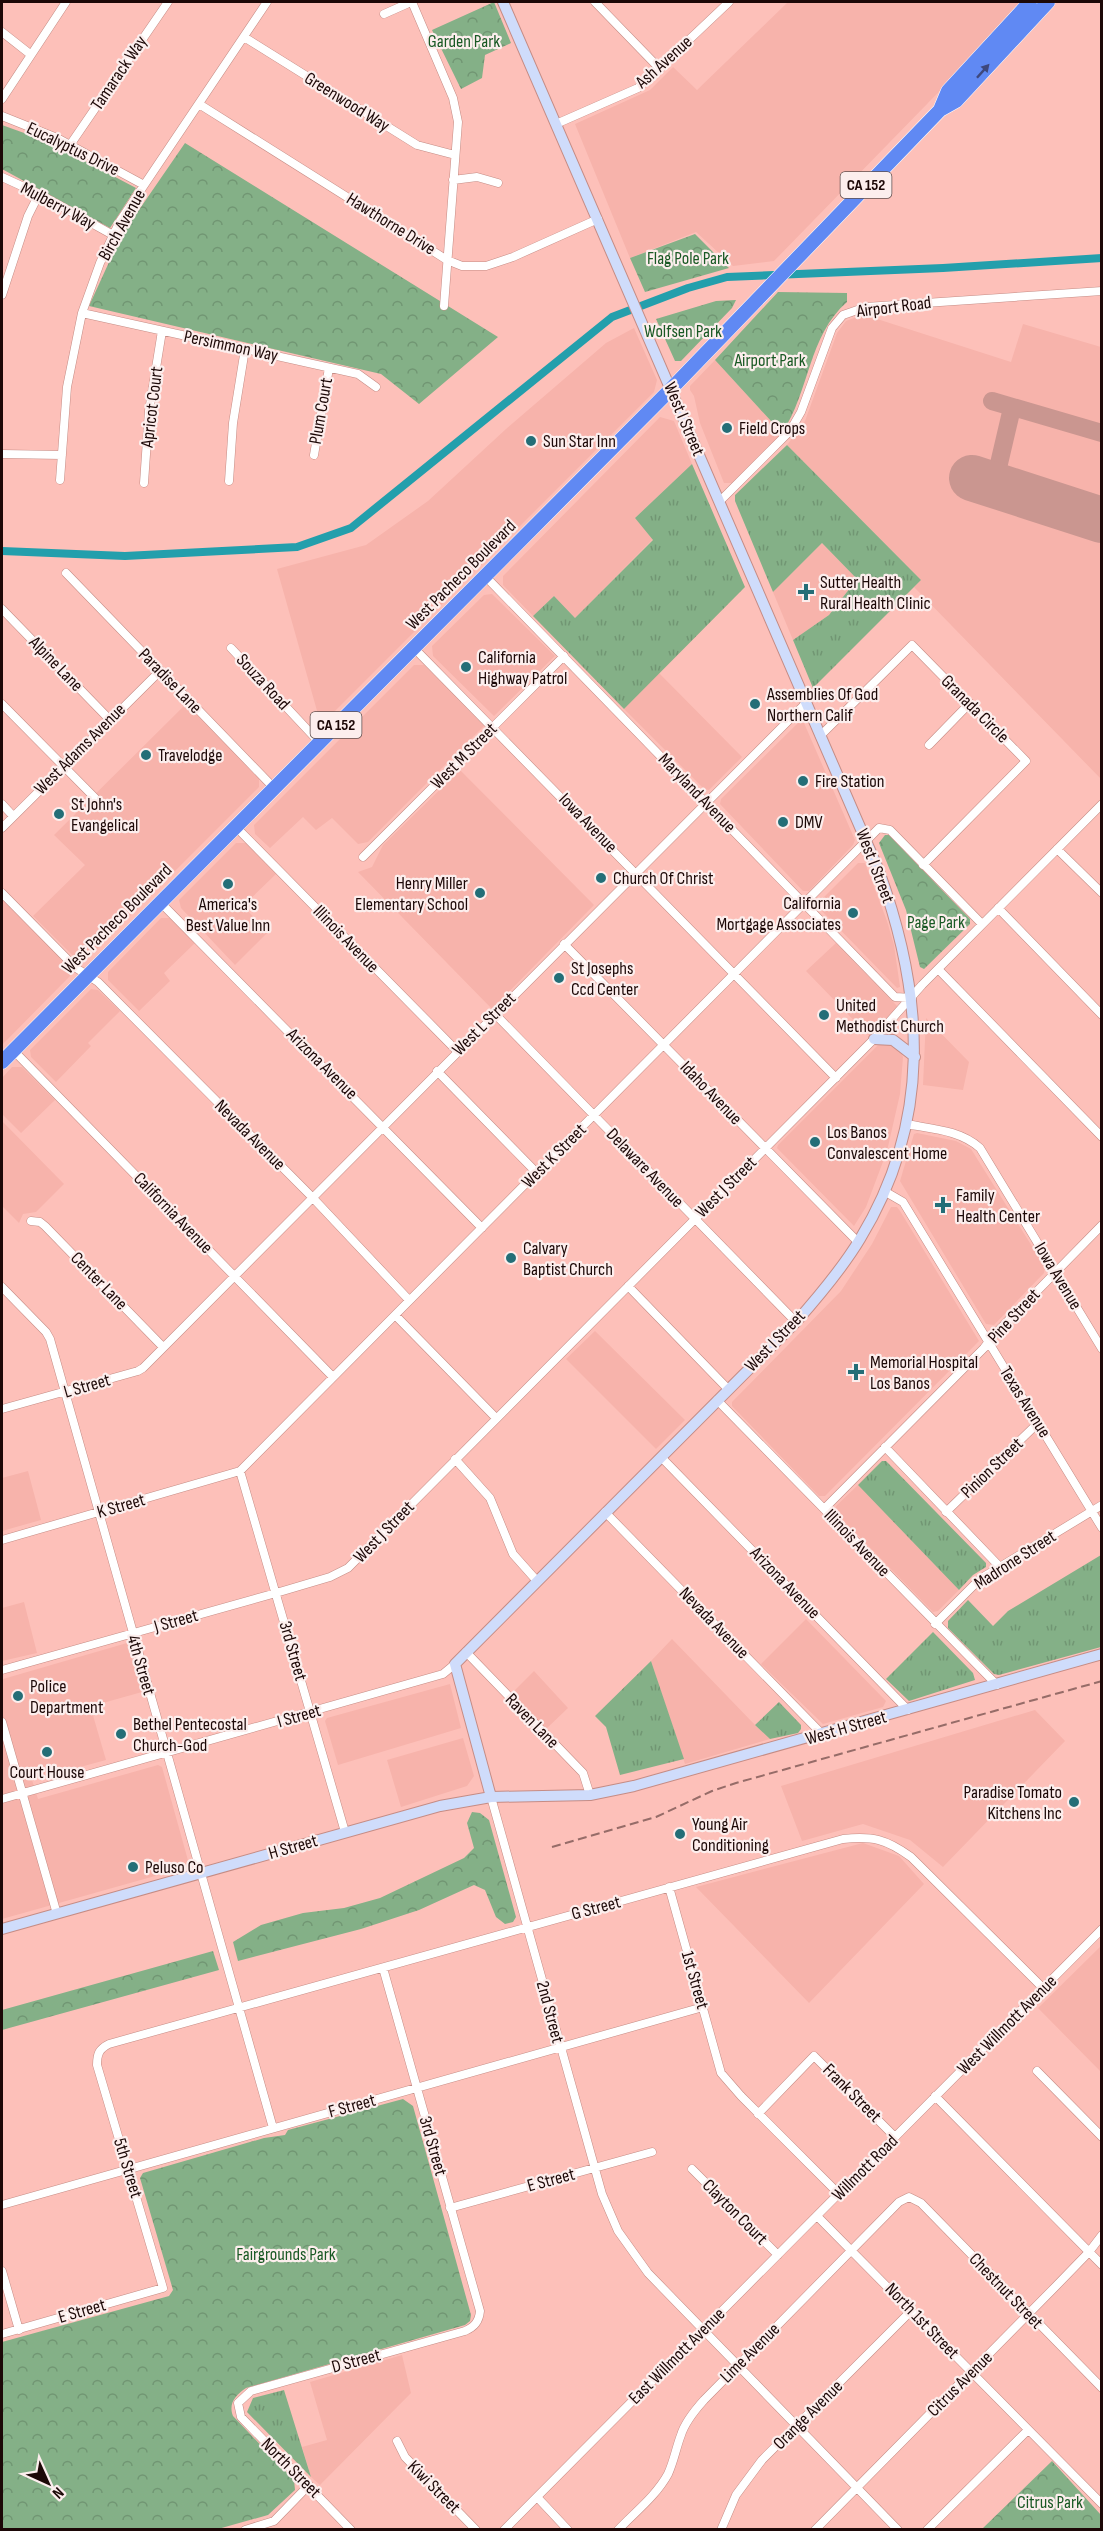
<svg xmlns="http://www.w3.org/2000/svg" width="1103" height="2531" viewBox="0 0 1103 2531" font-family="'Sofia Sans Condensed',sans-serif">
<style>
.built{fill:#f7b3ab}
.grass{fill:url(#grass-tufts)}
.park{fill:url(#park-crowns)}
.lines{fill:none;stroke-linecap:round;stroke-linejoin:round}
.canal{stroke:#239fac;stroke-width:8}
.taxiway{stroke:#ca9690;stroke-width:18}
.runway{stroke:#ca9690;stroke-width:46}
.street-casing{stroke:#c58c85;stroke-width:9}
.secondary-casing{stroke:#c58c85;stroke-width:12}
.highway-casing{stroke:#fff;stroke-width:15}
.street{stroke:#fff;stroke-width:8}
.secondary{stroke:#cfdcfb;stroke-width:10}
.highway{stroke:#6089f3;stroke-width:14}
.rail{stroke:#966c68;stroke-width:2;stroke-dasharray:9 4.5;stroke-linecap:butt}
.oneway{fill:#3e487d}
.poi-dot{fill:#246e77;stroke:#fceeed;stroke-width:2}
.labels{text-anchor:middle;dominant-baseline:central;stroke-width:4.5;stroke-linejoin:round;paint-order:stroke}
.shield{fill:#fceeed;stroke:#5f4d4c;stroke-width:1.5}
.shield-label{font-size:16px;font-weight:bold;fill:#1c0807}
.park-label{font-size:18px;fill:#195924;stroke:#fceeed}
.street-label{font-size:18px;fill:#1c0807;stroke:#fceeed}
.poi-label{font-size:18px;fill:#1c0807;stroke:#fceeed;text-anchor:start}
</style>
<defs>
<pattern id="grass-tufts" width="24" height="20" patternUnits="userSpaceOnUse" patternTransform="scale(1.5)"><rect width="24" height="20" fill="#84b087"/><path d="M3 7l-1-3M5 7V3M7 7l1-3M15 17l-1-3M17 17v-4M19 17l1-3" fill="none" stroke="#719673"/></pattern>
<pattern id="park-crowns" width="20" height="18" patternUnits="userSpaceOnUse" patternTransform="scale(1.5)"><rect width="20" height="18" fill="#84b087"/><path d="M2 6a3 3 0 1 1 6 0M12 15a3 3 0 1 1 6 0" fill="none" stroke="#719673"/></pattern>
</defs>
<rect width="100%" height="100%" fill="#fdc0b9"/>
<path class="built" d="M788,2H1022L966,64L774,261L733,266L696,232L630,258L575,124L650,90L673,67L697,90Z
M859,316L874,318L1011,362L1023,324L1101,347V779L914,587L921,580L787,445L805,421L837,333L846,321Z
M634,328L657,380L654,392L321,725L277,569L366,545L428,501L506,429L606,343Z
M715,360L782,433L733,483H724L700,423L694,396L690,390V386Z
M660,417L674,421L692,464L635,518L653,539L575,618L554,596L533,616L503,585V576Z
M822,543L857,579L829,615L793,640L773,592Z
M492,594L555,656L494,716L433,656L432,646L484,595Z
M414,665H424L484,726L368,842L358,844L332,818L316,830L303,817L270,848L255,834L254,825Z
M659,673L742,757L709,790L704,789L624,709Z
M186,704L259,778V787L86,960H77L33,916L85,865L54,835Z
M798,723H804L855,840L853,845L809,891H803L720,804L721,799Z
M460,770L594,905L492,1009L358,872L372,867L383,845Z
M236,843H246L276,874L243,906L268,932L235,965L181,908L179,900Z
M858,863H865L887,921L894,945L900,987L897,988L818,907L819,902Z
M2,899L70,967V976L2,1045Z
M161,918H171L195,943L164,973L170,981L139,1011L108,980V972Z
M836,943L897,1006V1010L870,1037L806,971Z
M91,989L98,990L120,1011L88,1043L91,1046L56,1082L31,1057L30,1050Z
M926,1018L969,1062L963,1090L923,1085Z
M889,1044L901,1052L903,1057L900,1094L887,1151L866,1207L854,1226L777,1148L778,1145L878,1045Z
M12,1067H22L55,1100L21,1133L2,1114V1078Z
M2,1121L64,1184L36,1212L23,1214L19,1223L2,1206Z
M917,1133L956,1141L971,1149L1045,1267L1044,1273L994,1325L986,1324L900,1181L914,1134Z
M891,1207H897L900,1211L979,1341L825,1496H819L732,1406V1402L841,1291L872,1244Z
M595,1331L685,1420L656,1449L566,1359Z
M28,1471L41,1520L2,1531V1478Z
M858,1485L959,1590L938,1611L933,1612L837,1514L836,1506Z
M24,1602L37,1653L2,1661V1608Z
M806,1619L886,1701L883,1707L823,1724L761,1664Z
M672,1639L755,1725L770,1739L685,1764L651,1661Z
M127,1643L142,1692L78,1710L80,1715L92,1712L106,1760L32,1780L38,1799L158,1765L162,1767L189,1864L187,1867L2,1919V1673L3,1679Z
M534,1671L568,1708L545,1730L510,1695Z
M450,1684L461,1728L338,1765L325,1721L327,1718Z
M1035,1710L1065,1741L943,1867L910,1840L863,1824L802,1841L781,1786Z
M463,1738L474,1776L467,1786L401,1807L387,1760Z
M863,1843L899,1856L924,1884L809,2003L696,1887Z
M1101,1946V2072L1038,2008Z
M402,2355L411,2393L320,2485L311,2477L302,2447L327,2440L310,2382Z"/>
<path class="grass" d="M787,445L921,580L813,688L793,640L829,615L857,579L822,543L773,592L735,501V495Z
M692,464L745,587L624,709L533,616L554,596L575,618L653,540L635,518Z
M882,1461H886L986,1563V1567L973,1575L959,1590L858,1485Z
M1101,1555V1647L999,1675L994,1674L948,1628V1621L968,1600L993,1626L1008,1611Z
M933,1632L973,1673L975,1680L909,1701L886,1679Z
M651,1661L684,1759L620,1775L606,1727L595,1716Z
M779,1702L801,1725V1729L798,1733L770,1739L755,1725Z
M284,2390L311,2477L247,2412L253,2398Z"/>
<path class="park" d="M494,2L511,43L485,55L482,78L461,89L432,30Z
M2,125L49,142L136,188L110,228L2,169Z
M185,143L498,337L419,404L381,374L89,306L121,236Z
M695,234L729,268L645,292L630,258Z
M778,292L847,293V302C808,336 810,391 782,433L715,360Z
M736,300L732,308L681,361H675L656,319L716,301Z
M885,835H889L970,919V924L924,969L920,967L906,910L879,843Z
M472,1812L480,1813L489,1820L516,1917L513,1922L505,1924L496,1917L485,1890L474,1885L419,1910L361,1929L238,1961L233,1942L261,1925L303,1913L344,1908L380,1898L464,1858L474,1848L467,1823Z
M213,1951L219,1970L2,2030V2010Z
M403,2099L413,2106L471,2315L470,2321L465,2325L246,2388C236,2395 228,2403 233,2416L294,2480L295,2490L268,2515L218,2529H2V2342L169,2296L173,2290L140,2178L143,2173L264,2138L285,2135L288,2130Z
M1052,2461L1101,2515V2529H982Z"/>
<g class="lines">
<path class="canal" d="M2,551L125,556L297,547L351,528L612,317L688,288L727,277L943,268L1102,258"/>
<path class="taxiway" d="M992,401L1102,433
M994,485L1012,408"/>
<path class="runway" d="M972,478L1102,520"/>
<defs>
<path id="street" d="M412,2L453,98L458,122L444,306
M595,2L660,69
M384,14L411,2
M2,32L30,54
M244,37L417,145L455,155
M2,99L66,2
M199,104L447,260L462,266H486L513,257L598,219
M2,116L57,138L144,185
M556,124L638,88L729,2
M70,145L168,2
M2,177L39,194L113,235
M453,180L477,177L498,183
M2,295L28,216L39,194
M82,313L358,374L376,387
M2,454L62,455
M314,455L329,368
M60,480L67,387L82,313L100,263L120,221L267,2
M229,481L233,423L245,349
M144,483L149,411L162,331
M720,501L790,431L801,412L832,328L843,315L866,307L1102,291
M66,573L274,788
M486,577L895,997L912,998
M2,609L110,720
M231,648L319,742
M414,648L836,1078
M2,704L99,802
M820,736L912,645L1026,761L923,865
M929,745L970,703
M2,804L13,816
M235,826L457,1051
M2,828L160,671
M1057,849L1102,893
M363,857L564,656
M2,893L76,968L98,982L312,1197L409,1300
M160,902L482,1228
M998,908L1102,1015
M564,944L858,1242
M938,969L1102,1137
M494,1013L796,1322
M13,1050L333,1377
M437,1071L537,1173
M906,1124C932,1129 960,1130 980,1148L1102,1349
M884,1191L903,1202L1102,1528
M31,1221L40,1222L45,1226L163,1347
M628,1286L728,1389
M2,1287L46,1332L50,1339L273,2128
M395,1315L496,1418
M717,1400L997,1685
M2,1409L138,1371L143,1368L806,703
M885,1447L1000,1567
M661,1457L908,1710
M455,1459L490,1498L513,1554L537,1581
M240,1471L345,1832
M824,1509L984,1348L993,1336L1102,1225
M605,1512L822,1734
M946,1512L1038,1423
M2,1540L240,1471L879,828L890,830L982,924
M935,1624L980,1579L1102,1505
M466,1652L583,1773L590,1795
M2,1670L276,1593L330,1577L348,1568L874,1039L922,985L1102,804
M2,1722L57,1914
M491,1797L602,2194L618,2231L648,2273L898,2530
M2,1799L443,1674L455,1664
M669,1887L721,2073L741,2096L839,2194
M1037,2071L1102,2137
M935,2096L1102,2265
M758,2114L814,2056L895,2137
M692,2169L778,2255
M2,2205L703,2007
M450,2208L652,2152
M817,2216L1102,2504
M2,2271L19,2330
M2,2334L163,2288L97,2065C97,2054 99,2049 109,2044L843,1839C873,1836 886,1839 911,1857L1043,1988
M397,2441L405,2457L476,2530
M537,2497L568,2530
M245,2530L274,2521L309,2485
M351,2530L241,2417L238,2403L251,2391L465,2331C474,2327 479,2322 480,2311L383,1968
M504,2530L1102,1929
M618,2530C635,2512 656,2496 668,2474C674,2461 676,2448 681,2435C685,2422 695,2410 704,2400L899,2202L909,2197L921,2203L1102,2388
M721,2530L736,2495L762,2460L911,2311
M815,2530L1056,2286L1089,2252L1102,2235
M927,2530L1028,2430"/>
<path id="secondary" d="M874,1039L893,1040L915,1057
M491,1797L455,1664L796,1322C819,1296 842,1269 860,1239C932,1121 925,998 879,871L503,2
M2,1929L440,1806L491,1797L590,1795L634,1786L1102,1654"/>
<path id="highway" d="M940,110L948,91L1030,2
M2,1062L671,389L940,110L956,101L1048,2"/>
</defs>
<use href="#street" class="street-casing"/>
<use href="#secondary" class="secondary-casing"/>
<use href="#highway" class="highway-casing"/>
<use href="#street" class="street"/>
<use href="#secondary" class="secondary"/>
<use href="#highway" class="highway"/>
<path class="rail" d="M552,1847L656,1817L712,1791L736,1783L1102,1681"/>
</g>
<defs><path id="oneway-solid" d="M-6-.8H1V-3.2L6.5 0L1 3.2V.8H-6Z" transform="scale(1.5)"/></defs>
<use class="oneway" href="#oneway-solid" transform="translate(983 71) rotate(-48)"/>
<g class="poi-dot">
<circle cx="727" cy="428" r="6"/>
<circle cx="531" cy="441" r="6"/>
<path d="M803 583h6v6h6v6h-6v6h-6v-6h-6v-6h6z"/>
<circle cx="466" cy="667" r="6"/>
<circle cx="755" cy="704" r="6"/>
<circle cx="146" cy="755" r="6"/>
<circle cx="803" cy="781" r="6"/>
<circle cx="59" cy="814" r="6"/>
<circle cx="783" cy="822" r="6"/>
<circle cx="601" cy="878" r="6"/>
<circle cx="228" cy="884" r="6"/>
<circle cx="480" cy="893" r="6"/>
<circle cx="853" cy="913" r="6"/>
<circle cx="559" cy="978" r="6"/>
<circle cx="824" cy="1015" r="6"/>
<circle cx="815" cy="1142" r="6"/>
<path d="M940 1196h6v6h6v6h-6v6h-6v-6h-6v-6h6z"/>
<circle cx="511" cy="1258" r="6"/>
<path d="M853 1363h6v6h6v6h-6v6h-6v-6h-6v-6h6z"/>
<circle cx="18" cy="1696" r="6"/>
<circle cx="121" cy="1734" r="6"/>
<circle cx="47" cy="1752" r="6"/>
<circle cx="1074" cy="1802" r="6"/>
<circle cx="680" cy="1834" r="6"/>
<circle cx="133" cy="1867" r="6"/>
</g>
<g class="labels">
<g class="shield">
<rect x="840.5" y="172" width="51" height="26" rx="4.5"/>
<rect x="310.5" y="712" width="51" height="26" rx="4.5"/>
</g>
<g class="shield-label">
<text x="866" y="185">CA 152</text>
<text x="336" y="725">CA 152</text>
</g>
<g class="park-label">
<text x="464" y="41">Garden Park</text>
<text x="688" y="258">Flag Pole Park</text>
<text x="683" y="331">Wolfsen Park</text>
<text x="770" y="360">Airport Park</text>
<text x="936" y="922">Page Park</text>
<text x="286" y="2254">Fairgrounds Park</text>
<text x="1050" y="2502">Citrus Park</text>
</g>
<g class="street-label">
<text transform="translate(664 62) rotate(-42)">Ash Avenue</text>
<text transform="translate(119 73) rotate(-56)">Tamarack Way</text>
<text transform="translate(347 102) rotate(32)">Greenwood Way</text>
<text transform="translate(73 149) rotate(26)">Eucalyptus Drive</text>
<text transform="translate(58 206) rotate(28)">Mulberry Way</text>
<text transform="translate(391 224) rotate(32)">Hawthorne Drive</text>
<text transform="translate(122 225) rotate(-61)">Birch Avenue</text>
<text transform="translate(894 307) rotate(-7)">Airport Road</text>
<text transform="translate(231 346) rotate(12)">Persimmon Way</text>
<text transform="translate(152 407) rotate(-83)">Apricot Court</text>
<text transform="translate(321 411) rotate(-80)">Plum Court</text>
<text transform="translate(684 419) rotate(67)">West I Street</text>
<text transform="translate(461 575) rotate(-45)">West Pacheco Boulevard</text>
<text transform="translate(56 664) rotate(46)">Alpine Lane</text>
<text transform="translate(170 681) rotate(46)">Paradise Lane</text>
<text transform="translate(263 682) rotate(47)">Souza Road</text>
<text transform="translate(975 709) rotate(45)">Granada Circle</text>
<text transform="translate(80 749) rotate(-45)">West Adams Avenue</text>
<text transform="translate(464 756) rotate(-45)">West M Street</text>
<text transform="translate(697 793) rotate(46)">Maryland Avenue</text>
<text transform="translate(588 823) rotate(46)">Iowa Avenue</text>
<text transform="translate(875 866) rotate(69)">West I Street</text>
<text transform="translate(117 919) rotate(-45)">West Pacheco Boulevard</text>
<text transform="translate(346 939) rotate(46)">Illinois Avenue</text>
<text transform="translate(484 1024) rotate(-45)">West L Street</text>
<text transform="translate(322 1064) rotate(45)">Arizona Avenue</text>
<text transform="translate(711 1093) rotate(46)">Idaho Avenue</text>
<text transform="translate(250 1135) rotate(45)">Nevada Avenue</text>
<text transform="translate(554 1156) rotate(-45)">West K Street</text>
<text transform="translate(645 1168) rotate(46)">Delaware Avenue</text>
<text transform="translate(726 1187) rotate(-45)">West J Street</text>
<text transform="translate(173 1213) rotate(46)">California Avenue</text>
<text transform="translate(1058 1276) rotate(59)">Iowa Avenue</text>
<text transform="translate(99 1281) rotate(46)">Center Lane</text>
<text transform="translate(1014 1316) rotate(-47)">Pine Street</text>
<text transform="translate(775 1341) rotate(-46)">West I Street</text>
<text transform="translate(87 1386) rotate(-16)">L Street</text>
<text transform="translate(1025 1402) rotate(58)">Texas Avenue</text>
<text transform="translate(992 1468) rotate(-44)">Pinion Street</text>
<text transform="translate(121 1506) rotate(-16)">K Street</text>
<text transform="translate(384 1532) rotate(-46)">West J Street</text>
<text transform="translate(857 1543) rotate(46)">Illinois Avenue</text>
<text transform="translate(1015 1560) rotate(-33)">Madrone Street</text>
<text transform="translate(785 1583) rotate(46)">Arizona Avenue</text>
<text transform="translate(176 1621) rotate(-16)">J Street</text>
<text transform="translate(714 1623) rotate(46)">Nevada Avenue</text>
<text transform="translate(293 1651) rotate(74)">3rd Street</text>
<text transform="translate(141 1665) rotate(74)">4th Street</text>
<text transform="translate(299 1716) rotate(-16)">I Street</text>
<text transform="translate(532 1721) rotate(46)">Raven Lane</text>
<text transform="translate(846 1728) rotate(-16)">West H Street</text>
<text transform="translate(293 1847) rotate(-16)">H Street</text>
<text transform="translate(596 1908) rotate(-15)">G Street</text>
<text transform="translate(695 1980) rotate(74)">1st Street</text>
<text transform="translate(550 2012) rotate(75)">2nd Street</text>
<text transform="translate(1007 2025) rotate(-45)">West Willmott Avenue</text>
<text transform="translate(852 2093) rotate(45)">Frank Street</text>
<text transform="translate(352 2106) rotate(-15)">F Street</text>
<text transform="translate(433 2146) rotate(74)">3rd Street</text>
<text transform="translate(128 2168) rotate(73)">5th Street</text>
<text transform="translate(865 2168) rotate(-45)">Willmott Road</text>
<text transform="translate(551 2180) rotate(-15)">E Street</text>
<text transform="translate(735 2212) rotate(45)">Clayton Court</text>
<text transform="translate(1006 2291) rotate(46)">Chestnut Street</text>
<text transform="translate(82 2311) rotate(-16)">E Street</text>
<text transform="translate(922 2321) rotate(46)">North 1st Street</text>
<text transform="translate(750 2353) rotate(-45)">Lime Avenue</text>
<text transform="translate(677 2356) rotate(-45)">East Willmott Avenue</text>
<text transform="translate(356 2361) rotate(-15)">D Street</text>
<text transform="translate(960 2384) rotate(-45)">Citrus Avenue</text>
<text transform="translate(808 2415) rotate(-45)">Orange Avenue</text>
<text transform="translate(291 2468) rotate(45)">North Street</text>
<text transform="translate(434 2487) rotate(45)">Kiwi Street</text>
</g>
<g class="poi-label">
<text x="739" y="428">Field Crops</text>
<text x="543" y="441">Sun Star Inn</text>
<text x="820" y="582">Sutter Health<tspan x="820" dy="21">Rural Health Clinic</tspan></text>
<text x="478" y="657">California<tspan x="478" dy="21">Highway Patrol</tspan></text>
<text x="767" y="694">Assemblies Of God<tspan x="767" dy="21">Northern Calif</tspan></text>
<text x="158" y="755">Travelodge</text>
<text x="815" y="781">Fire Station</text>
<text x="71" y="804">St John's<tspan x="71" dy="21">Evangelical</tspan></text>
<text x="795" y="822">DMV</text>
<text x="613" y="878">Church Of Christ</text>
<text x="468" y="883" text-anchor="end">Henry Miller<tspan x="468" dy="21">Elementary School</tspan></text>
<text x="841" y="903" text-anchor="end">California<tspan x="841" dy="21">Mortgage Associates</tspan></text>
<text x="228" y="904" text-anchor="middle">America's<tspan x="228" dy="21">Best Value Inn</tspan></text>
<text x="571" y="968">St Josephs<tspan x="571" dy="21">Ccd Center</tspan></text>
<text x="836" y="1005">United<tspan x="836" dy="21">Methodist Church</tspan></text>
<text x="827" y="1132">Los Banos<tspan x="827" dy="21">Convalescent Home</tspan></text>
<text x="956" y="1195">Family<tspan x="956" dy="21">Health Center</tspan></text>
<text x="523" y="1248">Calvary<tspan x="523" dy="21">Baptist Church</tspan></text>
<text x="870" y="1362">Memorial Hospital<tspan x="870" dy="21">Los Banos</tspan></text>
<text x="30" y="1686">Police<tspan x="30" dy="21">Department</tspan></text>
<text x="133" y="1724">Bethel Pentecostal<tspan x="133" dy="21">Church-God</tspan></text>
<text x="47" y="1772" text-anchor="middle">Court House</text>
<text x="1062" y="1792" text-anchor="end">Paradise Tomato<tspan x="1062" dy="21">Kitchens Inc</tspan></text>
<text x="692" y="1824">Young Air<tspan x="692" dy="21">Conditioning</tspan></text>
<text x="145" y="1867">Peluso Co</text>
</g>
</g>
<rect width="1103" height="2531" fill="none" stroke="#1c0807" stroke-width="6"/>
<g transform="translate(48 2483) rotate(135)" stroke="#fceeed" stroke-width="4.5" paint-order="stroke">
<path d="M0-4.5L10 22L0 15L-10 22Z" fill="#1c0807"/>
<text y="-9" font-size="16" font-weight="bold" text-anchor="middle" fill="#1c0807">N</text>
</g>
</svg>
